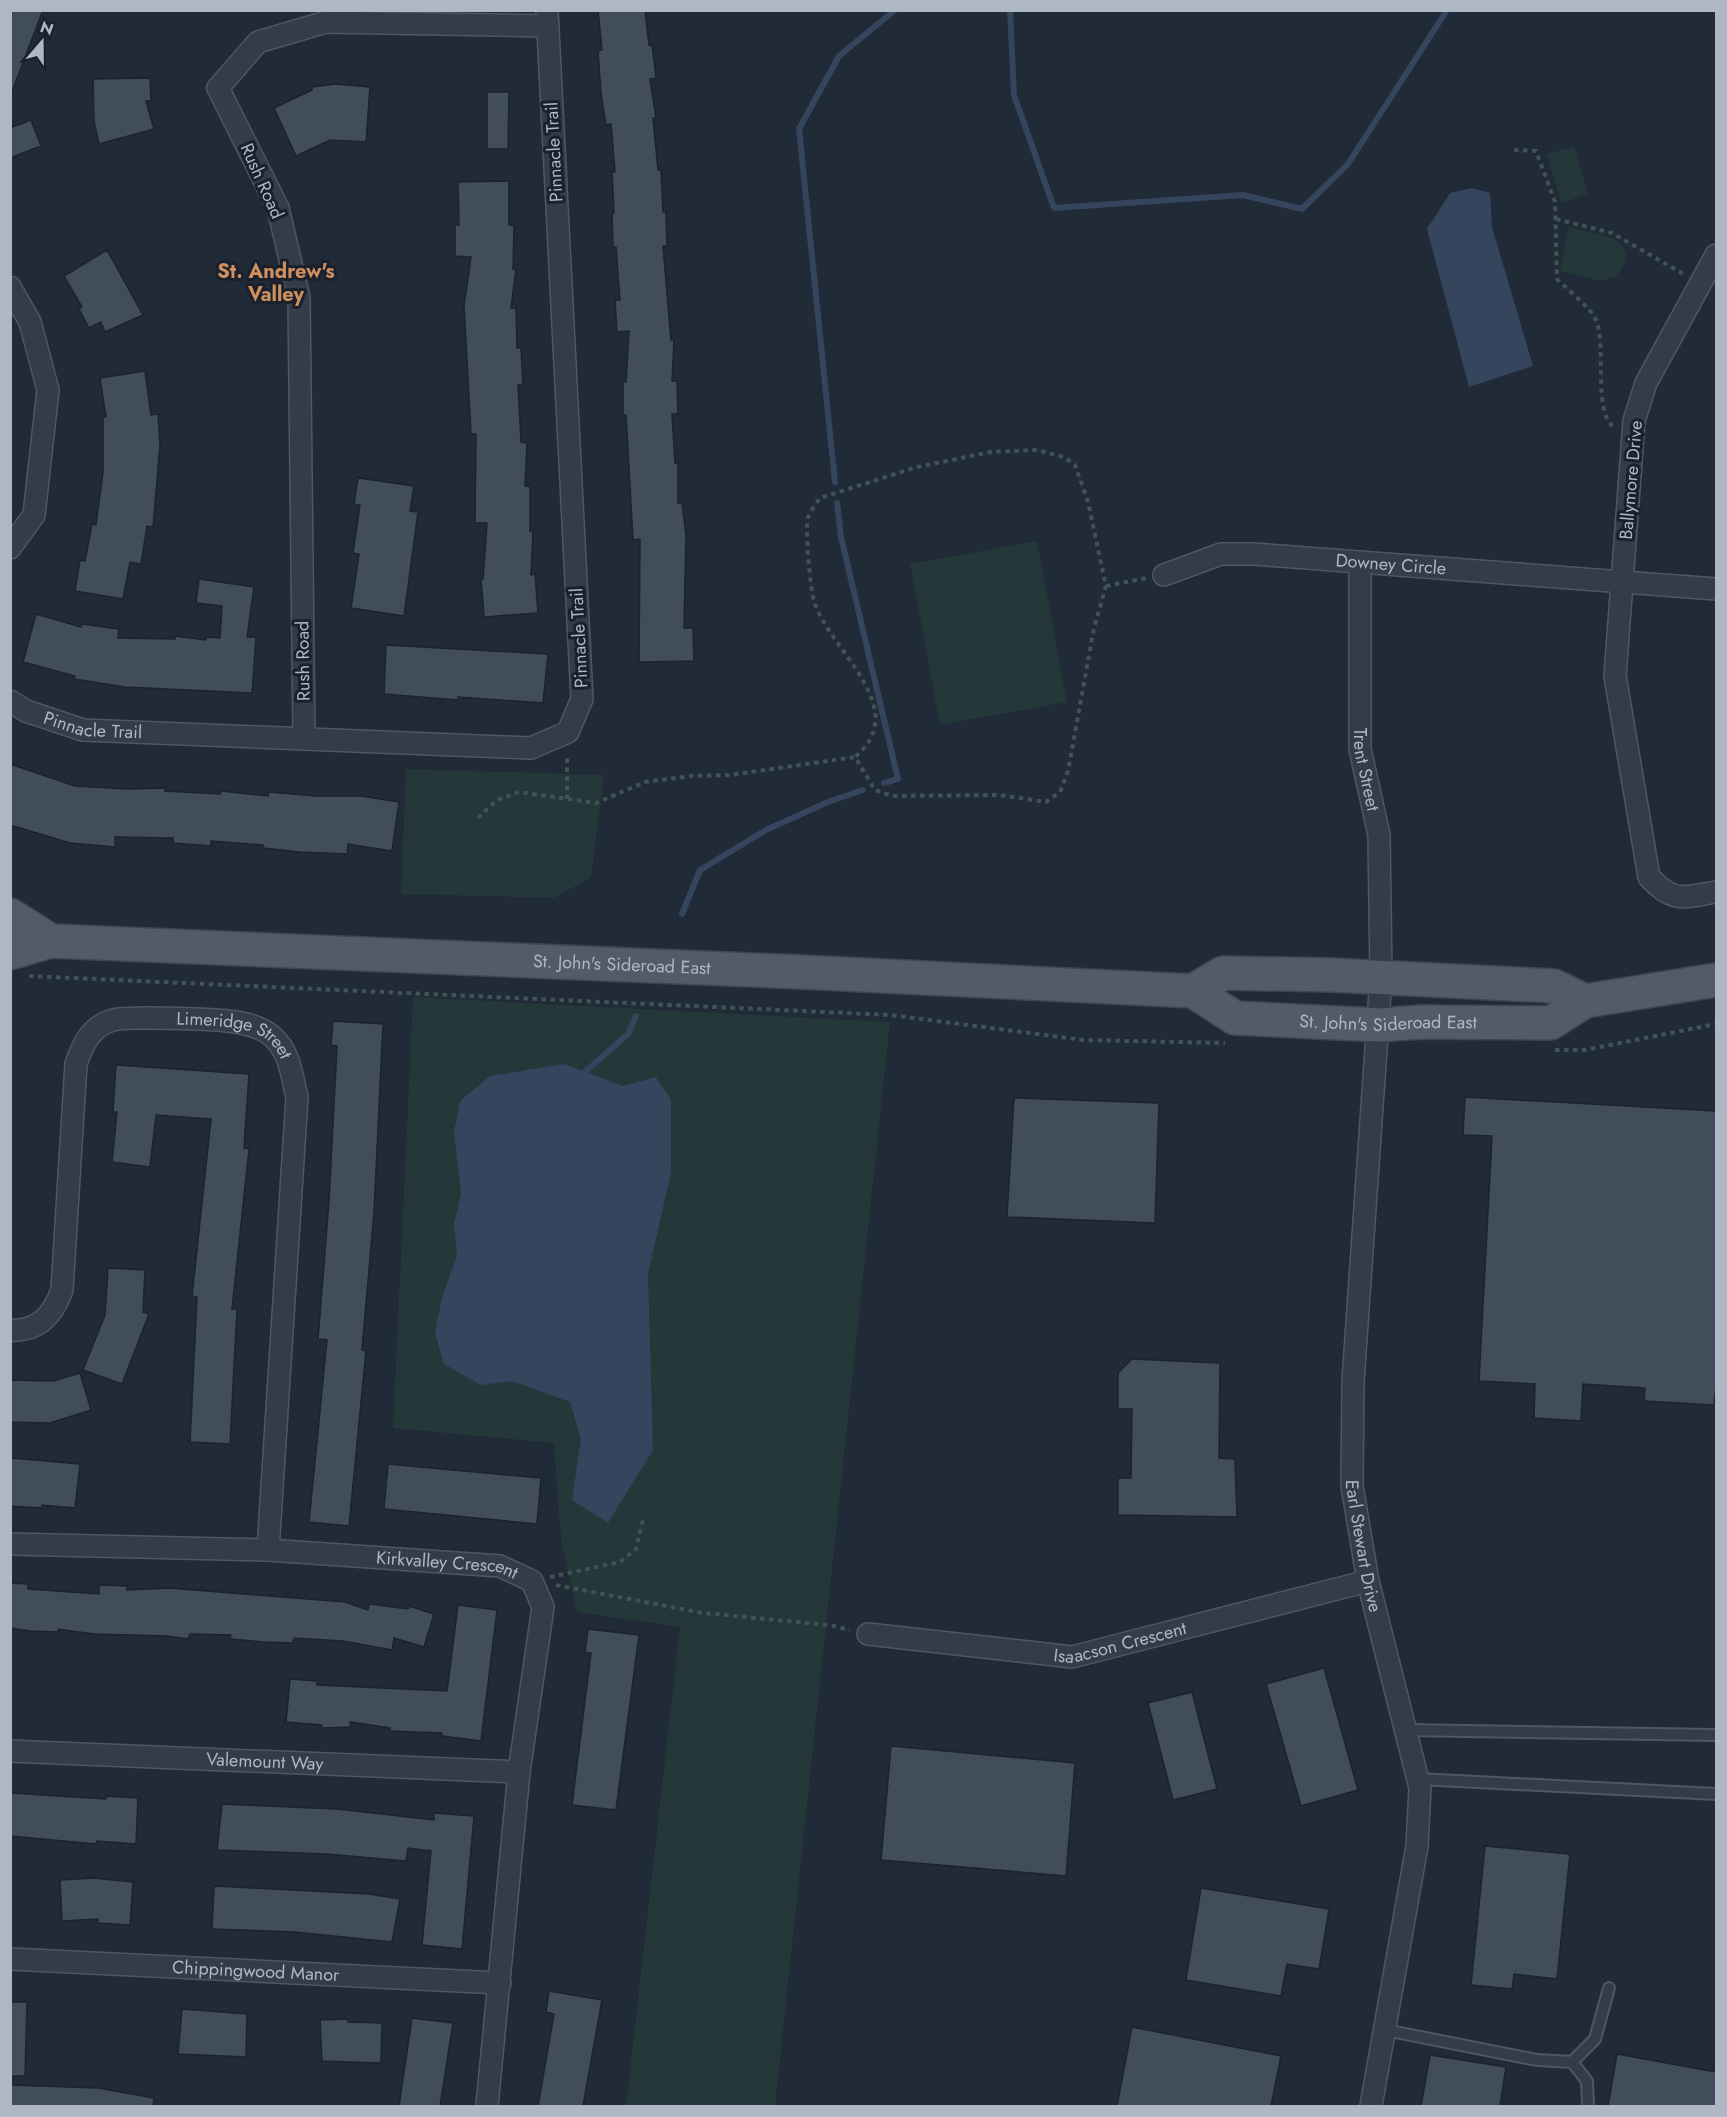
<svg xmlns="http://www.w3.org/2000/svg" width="1727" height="2117" viewBox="0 0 1727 2117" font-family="Jost,sans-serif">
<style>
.green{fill:#243739}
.water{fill:#35455e}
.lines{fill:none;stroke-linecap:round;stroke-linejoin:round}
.stream{stroke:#35455e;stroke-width:6}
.building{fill:#424d5c;stroke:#1c232e;stroke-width:1.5}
.lane-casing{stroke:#4f5762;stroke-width:14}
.street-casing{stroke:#4f5762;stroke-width:24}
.primary-casing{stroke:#3e4551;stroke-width:36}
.path{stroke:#405355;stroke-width:4;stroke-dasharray:4.5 4.5;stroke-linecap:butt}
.lane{stroke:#343c47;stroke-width:10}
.street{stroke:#343c47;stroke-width:21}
.primary{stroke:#525b68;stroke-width:33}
.labels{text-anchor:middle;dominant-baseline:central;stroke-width:6;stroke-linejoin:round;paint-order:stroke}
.street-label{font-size:18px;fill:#aeb7c4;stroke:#1a212c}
.neighbourhood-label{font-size:20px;font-weight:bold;fill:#d0905e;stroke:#1a212c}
</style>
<rect width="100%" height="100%" fill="#212a37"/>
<path class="green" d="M1574,146L1588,194L1561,203L1547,154Z
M1568,227C1594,234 1649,238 1616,276L1600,281L1560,271Z
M1037,541L1067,702L940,725L910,564Z
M406,769L604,775L591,878L553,898L401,894Z
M413,997L890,1022L775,2106H626L680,1627L577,1612L561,1540L554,1443L393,1428Z"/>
<path class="water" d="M1472,188L1490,193L1492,227L1533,366L1469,387L1427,229L1450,193Z
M564,1064L623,1086L656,1077L671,1100V1172L648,1274L653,1450L608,1523L572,1500L581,1439L570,1402L512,1381L481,1385L444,1364L435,1333L442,1297L457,1256L454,1224L461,1194L454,1132L460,1101L490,1076Z"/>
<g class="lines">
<path class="stream" d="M1010,10L1014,95L1054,208L1243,195L1302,209L1348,164L1447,10
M835,482L799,129L839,56L895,10
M837,503L841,537L898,779L884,783
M682,914L700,870L766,830L828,802L863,790
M585,1072L628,1034L636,1016"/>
</g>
<path class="building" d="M10,10H43L13,89H10Z
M598,10H645L649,45L652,44L656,78L650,79L656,118H653L658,170H661L663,212H666L667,246H663L671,340H674L672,381H677L678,414H672L675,463H678V503H682L686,535L684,628H693L694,661L639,662L640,539L633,540L626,415H623V382H626L629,331L617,332L615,300H620L616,247H613L612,213H614L612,172H615L611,124L606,125L601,93L598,51L602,50Z
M150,78L151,101H146L154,129L99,144L94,122L93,79Z
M335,84L370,87L366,142L330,140L296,156L274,108L312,90V87Z
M487,92H509L508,149H487Z
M31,120L41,146L10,158V128Z
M509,181V225L514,226L513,269H516L511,308H516L517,348H521L523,385H518L521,442L527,443L525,486H530V531H533L531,575L535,574L538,613L484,617L481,579H483L487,523H475L476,434H471L464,306L471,257L455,256V225H459L458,182Z
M107,250L143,315L105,332L101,322L89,328L79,309L82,307L64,276Z
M145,371L151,415L158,414L160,445L153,527L147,526L141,564L130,562L123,599L75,591L80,560L85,561L92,524L96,525L103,472V417H106L100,378Z
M358,478L414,486L410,511L418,512L404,616L351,608L359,554L353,553L360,505L354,504Z
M199,579L254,587L247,637H256L252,693L125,687L74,679L75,676L23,662L36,614L81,627L82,624L119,629L118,638L175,639V636L206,640V637L220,638L222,606L196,603Z
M386,645L548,654L543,703L458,697V700L384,694Z
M10,764L75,786L128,789L166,788L165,791L220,794L221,791L268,796L269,792L315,796H361L399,802L392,851L348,844L347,854L299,852L263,848V845L211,841V846L173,843V838L115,837V847L70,843L10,825Z
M333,1021L383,1024L374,1212L362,1350L366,1351L349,1526L309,1522L327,1340L318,1339L329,1201L337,1046L331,1045Z
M116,1065L249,1074L244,1148L249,1149L232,1309H237L230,1444L190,1442L197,1297L192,1296L211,1119L156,1115L150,1167L112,1162L117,1112H113Z
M1465,1097L1716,1111V1385L1714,1405L1644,1401L1645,1388L1583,1384L1581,1421L1534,1418L1535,1384L1479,1381L1492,1136L1463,1135Z
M1014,1098L1159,1103L1155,1223L1007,1217Z
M108,1268L145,1270L143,1312L149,1314L122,1384L83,1370L105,1315Z
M1132,1359L1220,1363L1219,1458L1235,1459L1237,1517L1118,1515V1478H1131L1132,1409H1118V1373Z
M80,1373L91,1410L50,1423L10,1422V1380L53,1381Z
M11,1458L80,1464L75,1508L42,1505V1508L10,1506Z
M388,1464L541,1478L537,1524L384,1509Z
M10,1583L28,1584V1589L99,1594V1585L127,1586V1590L169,1588L345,1602L368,1610L369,1604L408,1609L409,1606L434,1614L424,1647L394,1638L392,1650L343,1641L294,1638L293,1643L263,1642L230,1639L231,1635L190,1634L188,1639L168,1636L94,1634L58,1629V1632L30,1631L10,1628Z
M458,1605L497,1610L481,1741L442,1736V1733L390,1731V1728L350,1722L351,1727L322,1728V1725L286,1722L290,1679L317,1681V1685L447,1691Z
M588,1629L639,1635L616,1810L572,1805L591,1653H585Z
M1324,1668L1358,1790L1301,1806L1266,1684Z
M1192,1692L1217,1789L1173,1800L1148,1703Z
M891,1746L1075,1763L1066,1876L881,1860Z
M10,1793L106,1799V1796L138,1798L136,1844L97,1841L96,1844L10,1836Z
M222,1804L337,1809L434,1820V1813L474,1816L462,1949L422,1945L431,1851L408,1848L406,1861L327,1854L217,1850Z
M1485,1846L1570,1854L1557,1979L1514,1974L1512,1989L1471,1985Z
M93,1878L133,1882L130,1925L98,1923V1919L62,1921L60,1880Z
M214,1886L369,1894L400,1899L392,1942L295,1932L212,1929Z
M1201,1888L1329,1909L1319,1969L1287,1964L1281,1996L1186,1980Z
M549,1991L602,2000L583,2106H538L554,2014L546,2012Z
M10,2002H27L25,2076H10Z
M182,2009L247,2014L246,2057L178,2054Z
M412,2018L453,2023L440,2106H399Z
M348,2019V2022L382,2023L381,2063L322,2061L320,2020Z
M1132,2027L1281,2056L1271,2106H1117Z
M1617,2054L1716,2072V2106H1608Z
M1430,2055L1506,2067L1500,2106H1421Z
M10,2085L98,2088L154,2098L153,2106H10Z"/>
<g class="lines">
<defs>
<path id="lane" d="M1406,1730L1716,1735
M1418,1779L1716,1794
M1385,2030L1537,2060L1572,2062L1595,2039L1609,1988
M1572,2062L1587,2081L1588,2106"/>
<g id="street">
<path d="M1716,255L1646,383L1634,421L1615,676L1649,877C1674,904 1684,897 1716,892"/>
<path d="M10,287L30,322L48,390L34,515L10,548"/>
<path id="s1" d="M1360,562V749L1379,835L1381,977L1353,1381L1352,1486L1368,1581L1420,1788L1417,1846L1371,2106"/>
<path id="s2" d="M1164,575L1221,554H1254L1716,589"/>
<path id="s3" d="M10,701L26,711L83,730L531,748L568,732L582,699L547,10"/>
<path d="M304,739L299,298L278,208L218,88L258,42L326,22L548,26"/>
<path id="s4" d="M10,1330C38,1332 53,1315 62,1290L76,1064C83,1044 91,1026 113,1020C125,1016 211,1019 227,1021C242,1022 263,1027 274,1038C290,1053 292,1077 297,1097L268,1550"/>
<path id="s5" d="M10,1544L268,1550L500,1566L532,1581L543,1607L519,1772L487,2106"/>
<path id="s6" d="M868,1634L1072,1657L1368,1581"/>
<path id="s7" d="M10,1751L519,1772"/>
<path id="s8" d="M10,1959L500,1983"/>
</g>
<g id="primary">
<path d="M10,915L51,941"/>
<path id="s9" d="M10,953L51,941L801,972L1193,991L1235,1018L1379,1025L1421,1022L1551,1023L1585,1001L1716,980"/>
<path d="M1193,991L1223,973L1331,975L1554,986L1585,1001"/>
</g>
</defs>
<use href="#lane" class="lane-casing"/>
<use href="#street" class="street-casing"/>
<use href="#primary" class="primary-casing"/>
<path class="path" d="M1514,150L1536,151L1555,202L1557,279C1567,289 1591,308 1596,320C1607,346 1592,414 1615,428
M1556,219L1612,233L1685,275
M1106,586L1147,578
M567,799V754
M478,818L497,800L519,792L596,803L645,782L691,776L730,775L855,757L875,790L892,796L1000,795L1046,802L1060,792L1068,771L1094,628L1106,586L1088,502L1075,465L1064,457L1037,450L991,452L917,467L820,498C816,504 810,511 808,518C805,529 810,588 814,601C828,649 914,708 855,757
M29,976L891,1015L1083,1040L1225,1043
M1555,1050H1585L1716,1024
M550,1577L620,1562L636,1549L643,1520
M556,1585L703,1613L829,1625L850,1630"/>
<use href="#lane" class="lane"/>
<use href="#street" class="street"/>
<use href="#primary" class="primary"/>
</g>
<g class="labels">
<g class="street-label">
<text transform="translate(554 152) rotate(-93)">Pinnacle Trail</text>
<text transform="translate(262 181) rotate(66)">Rush Road</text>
<text transform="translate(1631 480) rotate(-85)">Ballymore Drive</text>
<text stroke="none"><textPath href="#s2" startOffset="231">Downey Circle</textPath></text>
<text transform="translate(579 638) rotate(-93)">Pinnacle Trail</text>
<text transform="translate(303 661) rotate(-91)">Rush Road</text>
<text stroke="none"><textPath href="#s3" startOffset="88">Pinnacle Trail</textPath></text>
<text stroke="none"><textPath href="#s1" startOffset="208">Trent Street</textPath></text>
<text stroke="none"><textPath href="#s9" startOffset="614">St. John's Sideroad East</textPath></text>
<text stroke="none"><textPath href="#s9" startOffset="1389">St. John's Sideroad East</textPath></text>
<text stroke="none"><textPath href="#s4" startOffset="484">Limeridge Street</textPath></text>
<text stroke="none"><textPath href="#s1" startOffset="988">Earl Stewart Drive</textPath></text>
<text stroke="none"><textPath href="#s5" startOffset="438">Kirkvalley Crescent</textPath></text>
<text stroke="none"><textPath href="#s6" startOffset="255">Isaacson Crescent</textPath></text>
<text stroke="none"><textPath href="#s7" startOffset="255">Valemount Way</textPath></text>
<text stroke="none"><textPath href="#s8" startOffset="246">Chippingwood Manor</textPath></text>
</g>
<g class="neighbourhood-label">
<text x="276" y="271">St. Andrew's<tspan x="276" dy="23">Valley</tspan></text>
</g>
</g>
<rect width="1727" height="2117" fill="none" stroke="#aeb7c4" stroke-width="24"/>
<g transform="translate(42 42) rotate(20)" stroke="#1a212c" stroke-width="4.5" paint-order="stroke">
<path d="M0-4.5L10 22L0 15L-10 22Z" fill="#aeb7c4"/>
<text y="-9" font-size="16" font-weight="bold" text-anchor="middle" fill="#aeb7c4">N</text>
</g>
</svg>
